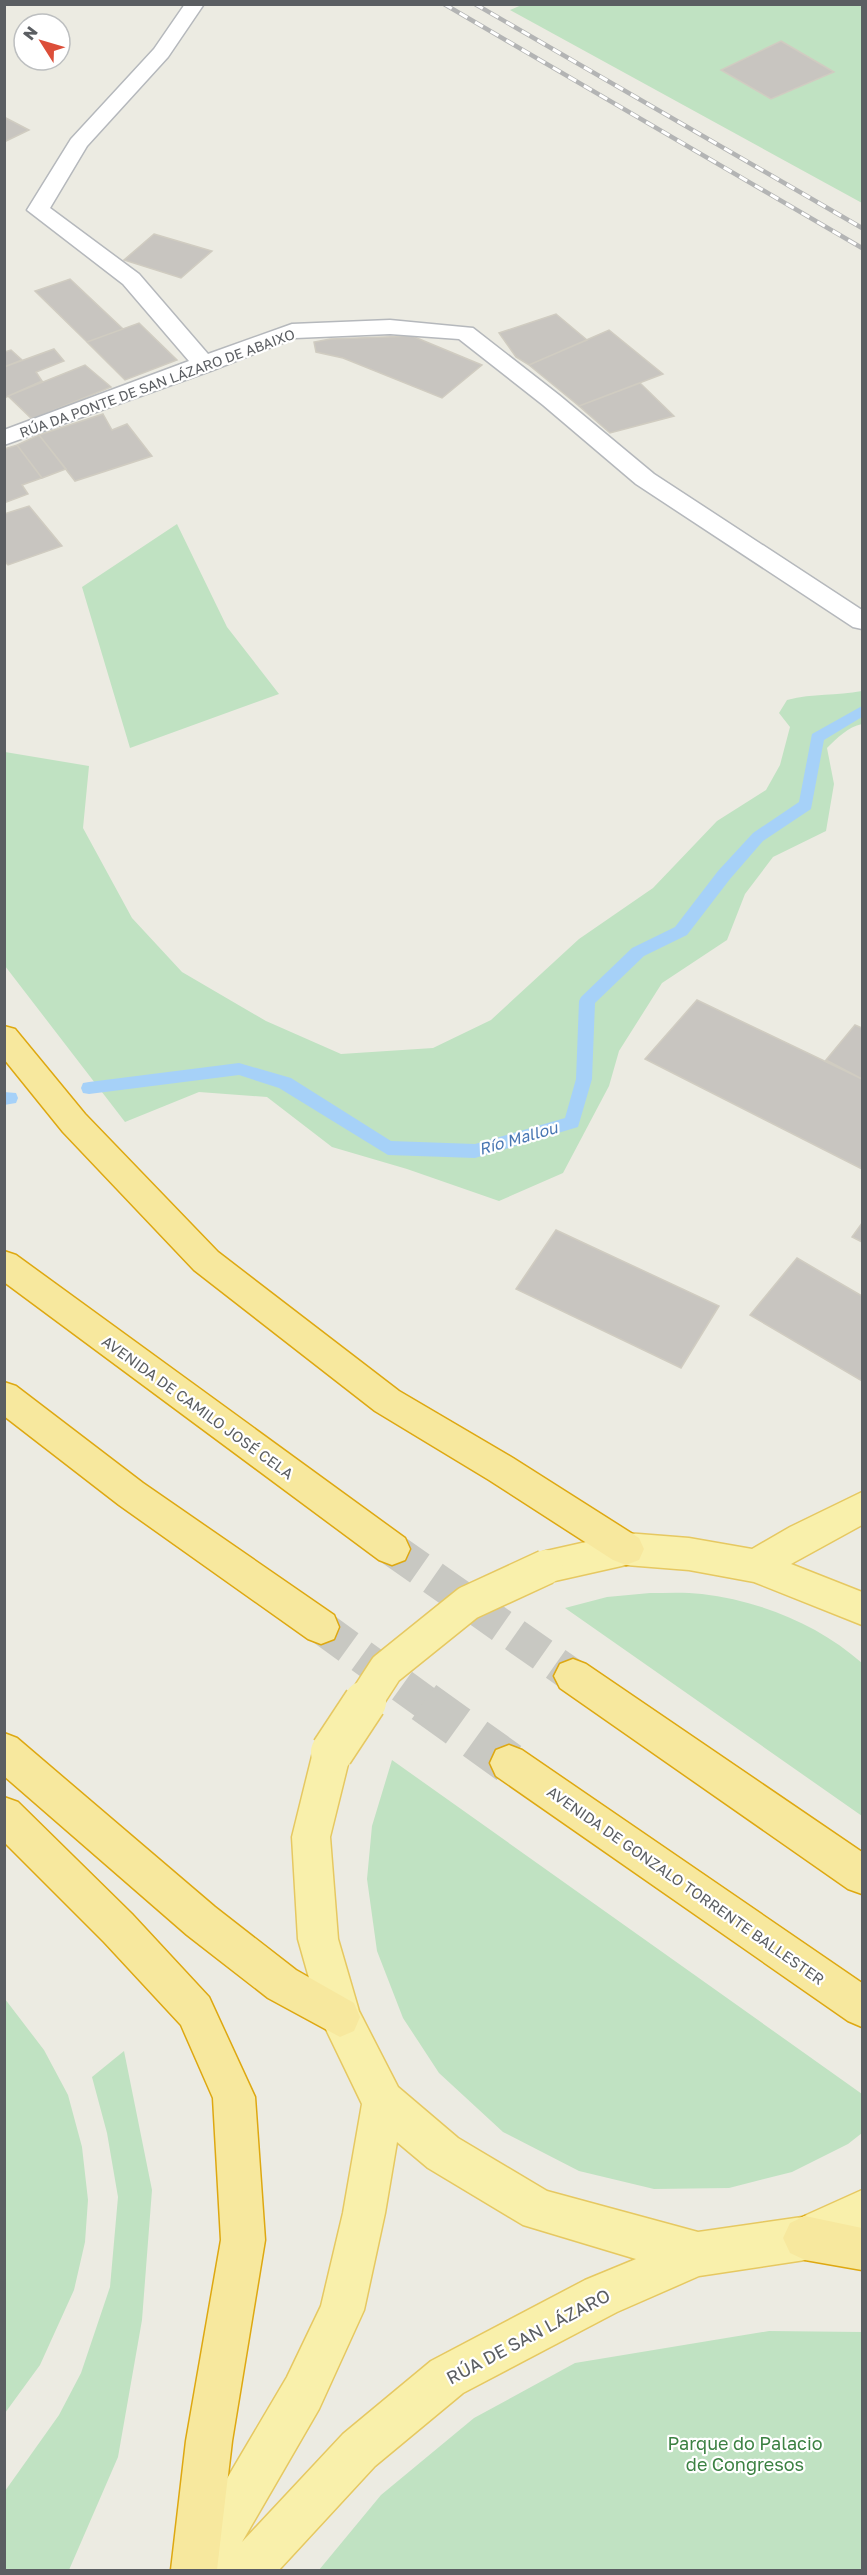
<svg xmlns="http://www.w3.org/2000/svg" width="867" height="2575" viewBox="0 0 867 2575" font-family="'Golos Text',sans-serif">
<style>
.green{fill:#c0e2c2}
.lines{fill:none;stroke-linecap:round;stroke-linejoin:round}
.stream{fill:#a6d1f8;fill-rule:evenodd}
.building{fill:#c8c5c0;stroke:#d0ccc1;stroke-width:1.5}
.trunk-tunnel-far1{stroke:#c8c8c2;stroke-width:34;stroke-dasharray:34 16;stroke-linecap:butt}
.trunk-tunnel{stroke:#c8c8c2;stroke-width:42;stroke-dasharray:42 21;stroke-linecap:butt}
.minor-casing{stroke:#b5b8bc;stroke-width:3}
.primary-casing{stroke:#e6c861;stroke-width:3}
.trunk-casing{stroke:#dea811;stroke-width:3}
.minor{fill:#fff;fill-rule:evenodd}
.primary{fill:#f9f0ab;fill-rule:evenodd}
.trunk{fill:#f7e89e;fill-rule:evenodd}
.rail-casing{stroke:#b3b4b4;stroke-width:4.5}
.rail{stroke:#fff;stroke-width:3;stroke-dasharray:9;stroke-linecap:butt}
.primary-bridge-far1-casing{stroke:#e6c861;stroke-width:37;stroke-linecap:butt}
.primary-bridge-casing{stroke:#e6c861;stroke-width:45;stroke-linecap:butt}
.primary-bridge-far1{stroke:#f9f0ab;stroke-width:34}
.primary-bridge{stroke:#f9f0ab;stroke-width:42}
.labels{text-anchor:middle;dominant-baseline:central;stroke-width:4.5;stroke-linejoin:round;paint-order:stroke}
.far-street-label{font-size:14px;fill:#5b5e62;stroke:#fff}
.street-label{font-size:15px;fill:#5b5e62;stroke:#fff}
.water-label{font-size:16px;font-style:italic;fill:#4876b2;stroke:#fff}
.near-street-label{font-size:18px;fill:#5b5e62;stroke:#fff}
.near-park-label{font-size:18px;fill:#3b8142;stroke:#fff}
</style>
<rect width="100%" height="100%" fill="#ecebe2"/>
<path class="green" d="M524,4L862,5V203L510,10Z
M177,524L227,627L279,694L130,748L82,587Z
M862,691V724C848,727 837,738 827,748L834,784L826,831L773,857L745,894L727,940L662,983L619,1051L609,1086L563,1173L499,1201L407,1169L332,1147L267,1097L199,1092L125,1122L5,966V752L89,766L83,828L132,918L182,972L266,1021L341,1054L433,1048L491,1020L579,939L653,888L717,821L766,790L780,765L790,727L779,713L787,700C814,693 836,696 862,691Z
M650,1593C667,1593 685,1592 702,1594C760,1601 818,1624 862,1663V1816L565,1608L607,1597Z
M392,1760L862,2094V2133L848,2144L792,2172L729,2188L654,2189L579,2171L503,2132L439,2073L403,2018L377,1951L367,1879L372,1826Z
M5,1999L44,2050L68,2095L82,2147L88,2200L85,2242L74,2290L40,2365L5,2413Z
M124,2051L152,2190L142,2320L118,2457L69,2570H5V2491L59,2415L81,2373L110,2287L118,2197L107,2133L92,2077Z
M769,2331L862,2332V2570H319L381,2495L474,2418L575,2363Z"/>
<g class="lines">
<path class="stream" d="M862,706V717L824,740L811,809L763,841L730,879L687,935L644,956L595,1003L592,1079L578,1127L475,1158L388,1155L279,1088L239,1075L89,1094L83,1093L81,1088L83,1083L89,1082L239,1063L291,1078L391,1141L475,1144L565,1118L576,1079L579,1001L581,997L632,948L675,927L718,871L753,833L799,802L812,734Z
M4,1092L16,1093L18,1098L16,1103L4,1105Z"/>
</g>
<path class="building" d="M781,41L834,72L771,99L721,70Z
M4,117L29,130L4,142Z
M154,234L212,251L181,278L124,260Z
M70,279L123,329L87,342L35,291Z
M556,314L587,340L529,365L516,357L499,333Z
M139,323L177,360L125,380L87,342Z
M609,330L663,374L579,406L529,365Z
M412,336L482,365L442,398L343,358L316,352L314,342L330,339Z
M54,349L64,361L36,372L42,381L4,398V367Z
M11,350L22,360L4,367V352Z
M85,365L111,387L32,419L8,396Z
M640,383L674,416L610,433L579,406Z
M103,414L112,430L127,424L152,456L75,481L39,435Z
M39,435L66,469L42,478L17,445Z
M17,445L42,478L22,485L28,494L4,503V449Z
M29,506L62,546L8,565L4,561V514Z
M697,1000L862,1079V1169L645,1059Z
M855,1025L862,1028V1079L826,1060Z
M862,1223V1242L852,1237Z
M556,1230L719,1306L681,1368L516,1289Z
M797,1258L862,1296V1381L750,1315Z"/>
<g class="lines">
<path class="trunk-tunnel-far1" d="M392,1549L573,1676
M321,1627L426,1703"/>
<path class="trunk-tunnel" d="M424,1702L509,1763"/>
<defs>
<path id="minor" d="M185,4H204L168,57L87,146L50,208L139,274L208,354L292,324L390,320L473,328L559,395L654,474L862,610V629L853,627L636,484L543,405L459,339L390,334L295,338L213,370L4,445V430L189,361L123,284L27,210L71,139L154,49Z"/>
<path id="primary" d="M862,1492V1525L791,1564L862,1592V1625L754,1582L689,1570L626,1565L546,1583L533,1578L528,1567L533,1556L546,1551L626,1533L689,1538L752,1549L790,1527Z
M332,1734L345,1739L351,1752L330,1837L338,1939L359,2011L398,2087L458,2138L547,2191L698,2232L802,2217L862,2190V2233L805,2260L699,2276L617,2312L463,2393L375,2466L279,2570H177L183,2553L287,2377L321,2306L343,2213L362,2104L320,2017L298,1939L292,1837L313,1752L319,1739ZM397,2142L428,2168L523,2225L636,2259L585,2280L431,2361L343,2434L242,2542L319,2409L364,2310L385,2213Z"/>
<path id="trunk" d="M4,1026L15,1029L85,1114L218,1252L399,1391L513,1458L639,1538L644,1549L639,1560L626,1565L613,1560L489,1480L375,1411L194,1270L63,1132L4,1059Z
M4,1251L16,1255L405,1538L410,1549L405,1560L392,1565L379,1560L4,1282Z
M4,1382L16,1386L143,1483L334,1615L339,1627L334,1639L321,1644L308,1639L119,1505L4,1416Z
M573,1659L586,1664L862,1852V1894L848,1889L560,1688L554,1676L560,1664Z
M4,1733L17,1738L215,1907L296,1970L354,2003L360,2017L354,2031L340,2037L268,1998L187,1935L4,1776Z
M509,1745L522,1750L862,1983V2027L848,2021L496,1776L490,1763L496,1750Z
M4,1797L18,1802L132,1914L209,1997L255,2097L265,2240L232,2441L217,2570H171L186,2441L221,2240L213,2098L181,2025L104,1942L4,1842Z
M805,2216L862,2228V2270L805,2260L790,2253L783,2238L790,2223Z"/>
</defs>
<use href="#minor" class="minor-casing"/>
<use href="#primary" class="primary-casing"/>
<use href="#trunk" class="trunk-casing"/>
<use href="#minor" class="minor"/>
<use href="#primary" class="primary"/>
<use href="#trunk" class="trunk"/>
<defs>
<path id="rail" d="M444,4L862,248
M475,4L862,228"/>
</defs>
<use href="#rail" class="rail-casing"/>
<use href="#rail" class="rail"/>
<defs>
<path id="primary-bridge-far1" d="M364,1703L386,1669L468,1603L546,1567"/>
<path id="primary-bridge" d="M332,1752L365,1702"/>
</defs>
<use href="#primary-bridge-far1" class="primary-bridge-far1-casing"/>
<use href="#primary-bridge" class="primary-bridge-casing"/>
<use href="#primary-bridge-far1" class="primary-bridge-far1"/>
<use href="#primary-bridge" class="primary-bridge"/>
</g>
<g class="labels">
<g class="far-street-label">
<text transform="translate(157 383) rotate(-20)">RÚA DA PONTE DE SAN LÁZARO DE ABAIXO</text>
</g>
<g class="street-label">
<text transform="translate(198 1407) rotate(36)">AVENIDA DE CAMILO JOSÉ CELA</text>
<text transform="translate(686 1885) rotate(35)">AVENIDA DE GONZALO TORRENTE BALLESTER</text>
</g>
<g class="water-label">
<text transform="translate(518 1138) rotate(-16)">Río Mallou</text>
</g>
<g class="near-street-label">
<text transform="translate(528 2336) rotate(-28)">RÚA DE SAN LÁZARO</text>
</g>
<g class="near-park-label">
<text x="745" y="2443">Parque do Palacio<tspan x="745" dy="21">de Congresos</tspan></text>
</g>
</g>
<rect width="867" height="2575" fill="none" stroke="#5b5e62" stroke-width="12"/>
<g transform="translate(42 42) rotate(307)"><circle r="28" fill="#ffffff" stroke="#bdbfc0" stroke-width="1.5"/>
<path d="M0-4.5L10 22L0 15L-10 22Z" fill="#dc4e39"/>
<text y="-9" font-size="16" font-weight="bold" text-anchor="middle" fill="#5b5e62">N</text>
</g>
</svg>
